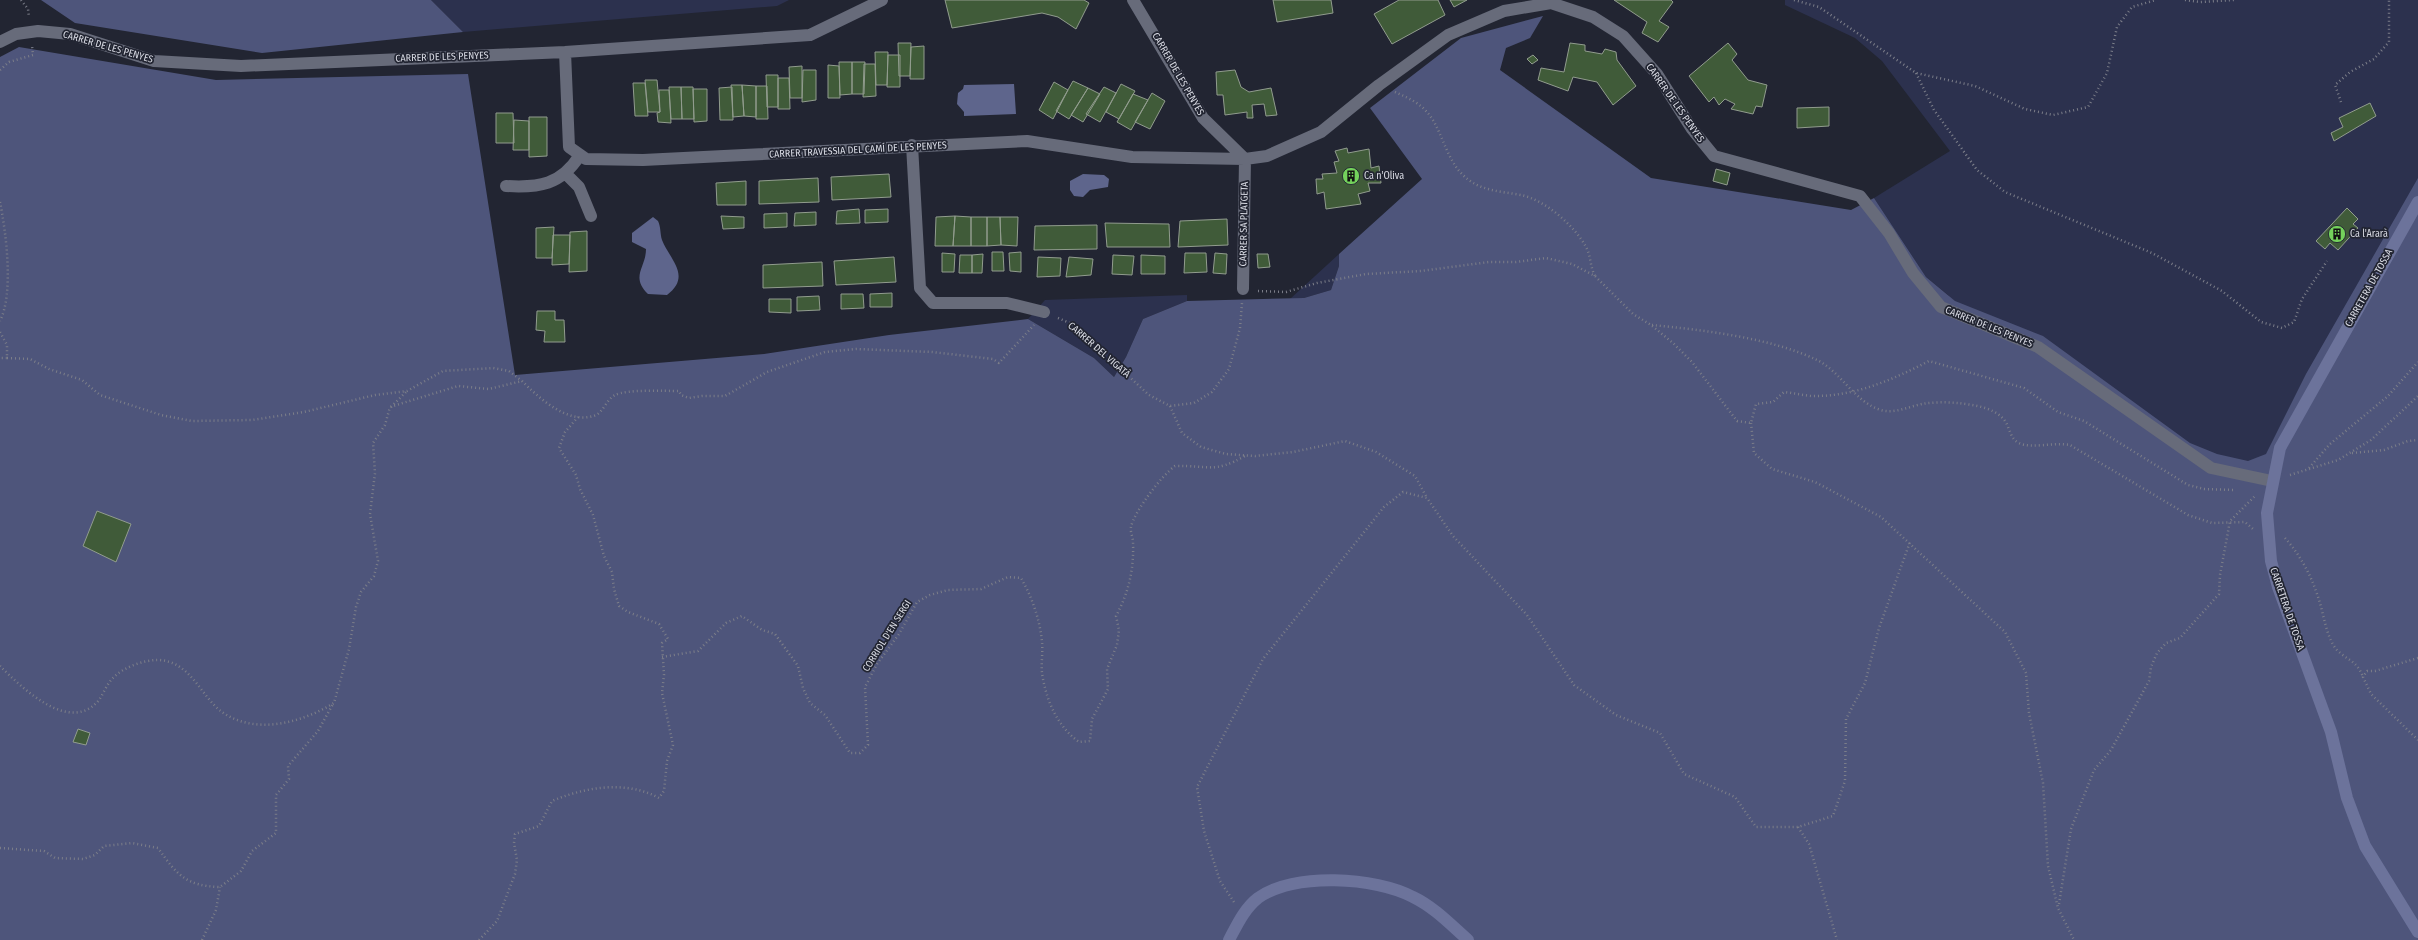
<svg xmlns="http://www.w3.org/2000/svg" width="2418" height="940" viewBox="0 0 2418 940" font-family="'Fira Sans Condensed',sans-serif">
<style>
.green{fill:#2c314e}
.forest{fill:#4e557b}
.water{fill:#5e658c}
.building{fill:#405b39;stroke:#919c8e}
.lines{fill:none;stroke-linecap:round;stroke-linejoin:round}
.path{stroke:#7c7e89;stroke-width:2.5;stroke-dasharray:1 3;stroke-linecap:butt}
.minor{stroke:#676b7a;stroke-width:12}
.secondary{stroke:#6c739b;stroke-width:12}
.labels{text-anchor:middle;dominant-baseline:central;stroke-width:3.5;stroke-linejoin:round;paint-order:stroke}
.street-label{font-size:10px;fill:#d9dbe4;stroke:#222532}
.poi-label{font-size:10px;fill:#d9dbe4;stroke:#222532;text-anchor:start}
</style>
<rect width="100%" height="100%" fill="#222532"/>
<path class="green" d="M431,0H789L777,6L463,32Z
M1785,0H2418V940L1948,295L1926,277L1874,198L1950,151L1882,61L1855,38L1785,5Z
M1339,254V266L1331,290L1304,298L1290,299Z
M1187,295V301L1143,319L1126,357L1114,377L1094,358L1028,319L1045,300Z"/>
<path class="forest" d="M41,0H431L463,32L262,53L75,23Z
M1543,16L1530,38L1506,48L1500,70L1651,178L1851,210L1874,198L1926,277L1955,301L2043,336L2190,443L2217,454L2248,461L2266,454L2306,374L2418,178V940H0V57L19,47L216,80L468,74L515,375L764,354L889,335L1028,319L1094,358L1114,377L1126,357L1143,319L1187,301L1304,298L1331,290L1339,266V254L1422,179L1370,108L1461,38Z"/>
<path class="water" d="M1014,84L1016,114L964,116V112L957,104L958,93L963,89L964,85Z
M1083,174L1104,175L1109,179L1108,187L1090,190L1083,197L1074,196L1070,190V181Z
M653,217L658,221C661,227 660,234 662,240C670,260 692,276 667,295L648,294C630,276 646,268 646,249L632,242V233Z"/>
<path class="building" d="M945,0H1084L1089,3L1076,29L1058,17L1042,13L952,28Z
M1273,0H1331L1333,13L1277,22Z
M1399,0H1438L1445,15L1392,44L1374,14Z
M1450,0H1467L1454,7Z
M1614,0H1671L1673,2L1659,21L1669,27L1658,42L1642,33L1647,22Z
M898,43H911L910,76H899Z
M1570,43L1585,45V51L1602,54L1605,49L1616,52L1617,60L1636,86L1613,105L1597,82L1573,77L1568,91L1538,80L1541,68L1564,72Z
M1728,43L1737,54L1732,60L1748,80L1767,85L1762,107L1756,106L1753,114L1731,109L1735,104L1725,99L1719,105L1714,97L1709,102L1689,76Z
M924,46V79H910L911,47Z
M875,52H888L887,85H876Z
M888,55H900V87H887Z
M1533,55L1538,60L1532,64L1527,59Z
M839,62H852V94L840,95Z
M852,62H865L864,94H852Z
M864,64H875L876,96L863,97Z
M828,65L839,66L840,98H828Z
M802,66V98H790L789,67Z
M803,70H816V100L802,102Z
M1235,70L1241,87L1249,92L1271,88L1277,115L1266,116L1264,104L1252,105L1253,118H1247V112L1225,115L1223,95H1217L1216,72Z
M766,75H778V107H767Z
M778,78H789L790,109H778Z
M645,80H657L660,112H648Z
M1073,81L1088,88L1069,119L1056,111Z
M1054,82L1068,90L1053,119L1039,110Z
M633,83H645L648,116H635Z
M1121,84L1135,91L1119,119L1106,112Z
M731,85H742L744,116L733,117Z
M742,85L756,86V117L744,116Z
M756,86H767L768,119H756Z
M669,87H681L682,119H671Z
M681,87H693L694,119H682Z
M732,87L733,120H720L719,88Z
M1104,87L1116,93L1100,122L1086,114Z
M1088,88L1100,94L1083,122L1071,115Z
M693,89H707V121L694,122Z
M659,90H669L671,123L658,122L657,113L660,112Z
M1152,93L1165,101L1150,129L1135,122Z
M1133,94L1148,100L1131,130L1117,122Z
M2370,103L2376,116L2334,141L2331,133L2343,127L2339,118Z
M1829,107V126L1797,128V108Z
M496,113H513L514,143H496Z
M529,117H547V156L529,157Z
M514,120L529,121V150H513Z
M1347,148L1348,153L1369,149L1371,168L1379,166L1381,183H1368L1370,191L1358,194L1361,204L1326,209L1324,192L1317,194L1316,179H1323L1322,174L1337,173L1334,162L1339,161L1335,151Z
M1716,169L1730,173L1727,185L1713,181Z
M889,174L891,197L832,200L831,177Z
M818,178L819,202L759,204V181Z
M746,181V205H717L716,183Z
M2347,208L2358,219L2353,224L2358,228L2338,250L2330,243L2325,249L2316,241Z
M859,209L860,223L836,224L837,211Z
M888,209V222L865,223V210Z
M816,212V225L794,226L795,213Z
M787,213V227L764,228V214Z
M721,216L744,217V228L723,229Z
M955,216L971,217V246H953Z
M955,216L953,246H935L936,217Z
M971,217H987V246H971Z
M987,217H1000L1001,245L987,246Z
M1000,217H1018L1017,246L1001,245Z
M1227,219L1228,245L1178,247L1180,221Z
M1105,223L1169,224L1170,247H1107Z
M1097,225V249L1034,250L1035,226Z
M554,227L552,258H536V228Z
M587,231V271L569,272L570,232Z
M553,235H570L569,264L552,265Z
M992,252H1003L1004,271H992Z
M1021,252V272L1010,271L1009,253Z
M942,253L955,254L954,272H942Z
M1185,253H1206L1207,272L1184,273Z
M1215,253L1227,254L1226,274L1213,273Z
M983,254L982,273H972V255Z
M1257,254H1268L1270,267L1258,268Z
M960,255H972V273H959Z
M1113,255L1134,256L1132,275L1112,274Z
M1141,255L1165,256V274H1141Z
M894,257L896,282L836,285L834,261Z
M1038,257L1061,258L1060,276L1037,277Z
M1069,257L1093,259L1091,275L1066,277Z
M822,262L823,286L763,288V265Z
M892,293V307H870V294Z
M841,294H863L864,308L841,309Z
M819,296L820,310L797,311V297Z
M769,299H791V313L769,312Z
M537,311H555V320H564L565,342H544L545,331L536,330Z
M97,511L131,524L116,562L83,546Z
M78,729L90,733L86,745L73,742Z"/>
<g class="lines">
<path class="path" d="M21,0L28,9L29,17
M1794,0L1819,7L1916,73L1975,86L2025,109L2053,115L2088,107L2107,73L2117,27L2132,7L2156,0
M2185,0L2200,2L2235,0
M0,70L9,62L33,55L32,46
M1916,73L1934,110L1977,170L2005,192L2152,253L2222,291L2261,322L2282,328L2294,322L2302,299L2327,261
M1395,92C1406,97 1418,102 1426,111C1441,126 1445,157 1462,174C1478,191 1499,191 1521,195C1545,200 1574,225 1586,247C1591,256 1590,267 1595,276
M2341,102L2335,85L2350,72L2374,59L2389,42V0
M0,202C6,232 14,293 0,321
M1258,291L1286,292L1317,283L1366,274L1421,271L1489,262H1516L1546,258L1572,264L1595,276L1633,314L1651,325L1673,343L1692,362L1737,421L1751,423L1756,404L1773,402L1784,392C1793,393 1802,395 1811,396C1854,397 1892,380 1929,361L2024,388L2058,412L2084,421L2188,485L2204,489L2234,490
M1058,318L1072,324L1149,395L1170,406L1194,403L1212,392L1229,369L1240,328L1242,303
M1652,325C1703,330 1773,338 1819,361C1841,373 1854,400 1878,409C1893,415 1907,407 1922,404C1933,402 1946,402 1958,403C1973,405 1995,407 2005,421C2010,428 2010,439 2019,443C2031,449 2054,442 2070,445L2188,515L2212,523L2245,522L2253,529
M0,332L7,345V358H0
M7,358L30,359L49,369L82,380L100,395L161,415L192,421L252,420L304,412L375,395L407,391L443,371L493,368L509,371L522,381
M1170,406L1182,433L1201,447L1226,454L1255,456L1293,452L1345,441L1376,452L1415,476L1427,498
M391,407L406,392
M1751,423L1754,453L1772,469L1815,482L1881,517L2005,632L2026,673L2029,713L2043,783L2048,866L2058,908L2074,940
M2352,453L2384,450L2408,441L2418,440
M2309,468L2330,444L2388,396L2418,362
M2290,475L2338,460L2371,440L2418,396
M2285,538C2301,556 2312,577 2319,600C2324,615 2326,636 2336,649C2347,661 2356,659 2363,677
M662,657L698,651L726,623L742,616L762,630L775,634L798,666L803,688L810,703L825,715L850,753H860L868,745L865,687L877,664L899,634L917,602L930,595L948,590L981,589L1008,577L1021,578C1032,597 1040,620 1042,642C1043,652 1041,663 1042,673C1046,700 1057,726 1079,742L1090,741L1092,719L1108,689L1107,669L1117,645L1119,630L1116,616C1129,592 1134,569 1133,542C1133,537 1130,532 1131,527C1134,512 1162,475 1175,466C1209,465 1213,474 1245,456
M2418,658L2375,671H2367L2363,677L2371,694L2418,740
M0,666C22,688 70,735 99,700C104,693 107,683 114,677C124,667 144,660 158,660C191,661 201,697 222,712C256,736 303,722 334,703L349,649L356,607L361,592L374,576L378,561L370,514L375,473L373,443L385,425L390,407L458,386L489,389L522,381C539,398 569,426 596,415C603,412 607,399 615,395C628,389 664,391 679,391L681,395L689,398L702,396H725L767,372L825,352L856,349L932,352L993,359L999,363L1034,325
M1798,827L1809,844L1837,940
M0,848L44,851L55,858L83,859L95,855L104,846L132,843L158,848C177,875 186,886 220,887L241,871L252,851L276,833V795L289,779L288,766L318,731L333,704
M1234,902L1220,881L1204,831L1197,787L1263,659L1384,507L1403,492L1427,498L1453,536L1527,615L1574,685L1616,715L1660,733L1684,774L1735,797L1756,827H1798L1833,816L1845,781L1846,719L1865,683L1879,628L1910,542
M2059,904L2071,829L2094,770L2111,750L2149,681L2151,667L2157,653L2166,643L2180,638L2219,594L2220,575L2230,521L2255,496
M202,940L216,910L220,887
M479,940L497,921L515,874L517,860L514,843L515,834L539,826L552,801C585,787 626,780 659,798L664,791L667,761L673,745L662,693L664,675L662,643L668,639L659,624L628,612L619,606L614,589L612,572L604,556L593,515L580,489L576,475L559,448L565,432L578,417"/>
<path class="minor" d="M1133,0L1203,118L1245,159
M0,42L16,34L38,31L70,34L154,61L241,66L565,52L810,35L882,0
M565,52L569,147L586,159L643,160L1027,141L1132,157L1245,159L1267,156L1321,132L1379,85L1448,35L1504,11L1551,3L1593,17L1623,36L1657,74L1692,129L1714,156L1860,196L1889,233L1913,273L1941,307L2038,347L2211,468L2272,481
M912,145L920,288L933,303H1007L1044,312
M565,173L579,187L591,216
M506,186C539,188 561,185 580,155
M1243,289L1245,159"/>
<path class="secondary" d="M2418,202L2280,448L2267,513L2271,561L2278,587L2331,732L2347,798L2365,846L2418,932
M1229,940C1237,925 1244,909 1258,898C1293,872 1376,877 1413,897C1434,907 1451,925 1468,940"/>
</g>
<defs>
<symbol id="building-disc" viewBox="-11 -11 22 22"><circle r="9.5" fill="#74d25c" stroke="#222532"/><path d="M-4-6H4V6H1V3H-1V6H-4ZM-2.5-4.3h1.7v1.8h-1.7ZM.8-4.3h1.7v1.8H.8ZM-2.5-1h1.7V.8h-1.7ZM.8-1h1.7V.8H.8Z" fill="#111"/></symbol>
</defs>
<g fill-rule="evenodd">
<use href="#building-disc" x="1341" y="166" width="20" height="20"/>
<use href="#building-disc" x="2327" y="224" width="20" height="20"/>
</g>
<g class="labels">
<g class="street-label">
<text transform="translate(108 47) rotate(16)">CARRER DE LES PENYES</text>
<text transform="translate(442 57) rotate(-2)">CARRER DE LES PENYES</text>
<text transform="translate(1178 74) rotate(60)">CARRER DE LES PENYES</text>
<text transform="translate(1675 103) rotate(55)">CARRER DE LES PENYES</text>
<text transform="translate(858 150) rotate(-3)">CARRER TRAVESSIA DEL CAMÍ DE LES PENYES</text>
<text transform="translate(1244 224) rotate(-89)">CARRER SA PLATGETA</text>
<text transform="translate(2369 288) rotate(-61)">CARRETERA DE TOSSA</text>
<text transform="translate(1989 327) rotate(22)">CARRER DE LES PENYES</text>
<text transform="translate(1099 350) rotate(41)">CARRER DEL VIGATÀ</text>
<text transform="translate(2287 609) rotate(71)">CARRETERA DE TOSSA</text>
<text transform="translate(887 636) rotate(-58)">CORRIOL D'EN SERGI</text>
</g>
<g class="poi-label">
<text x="1364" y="176">Ca n'Oliva</text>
<text x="2350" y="234">Ca l'Ararà</text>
</g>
</g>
</svg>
